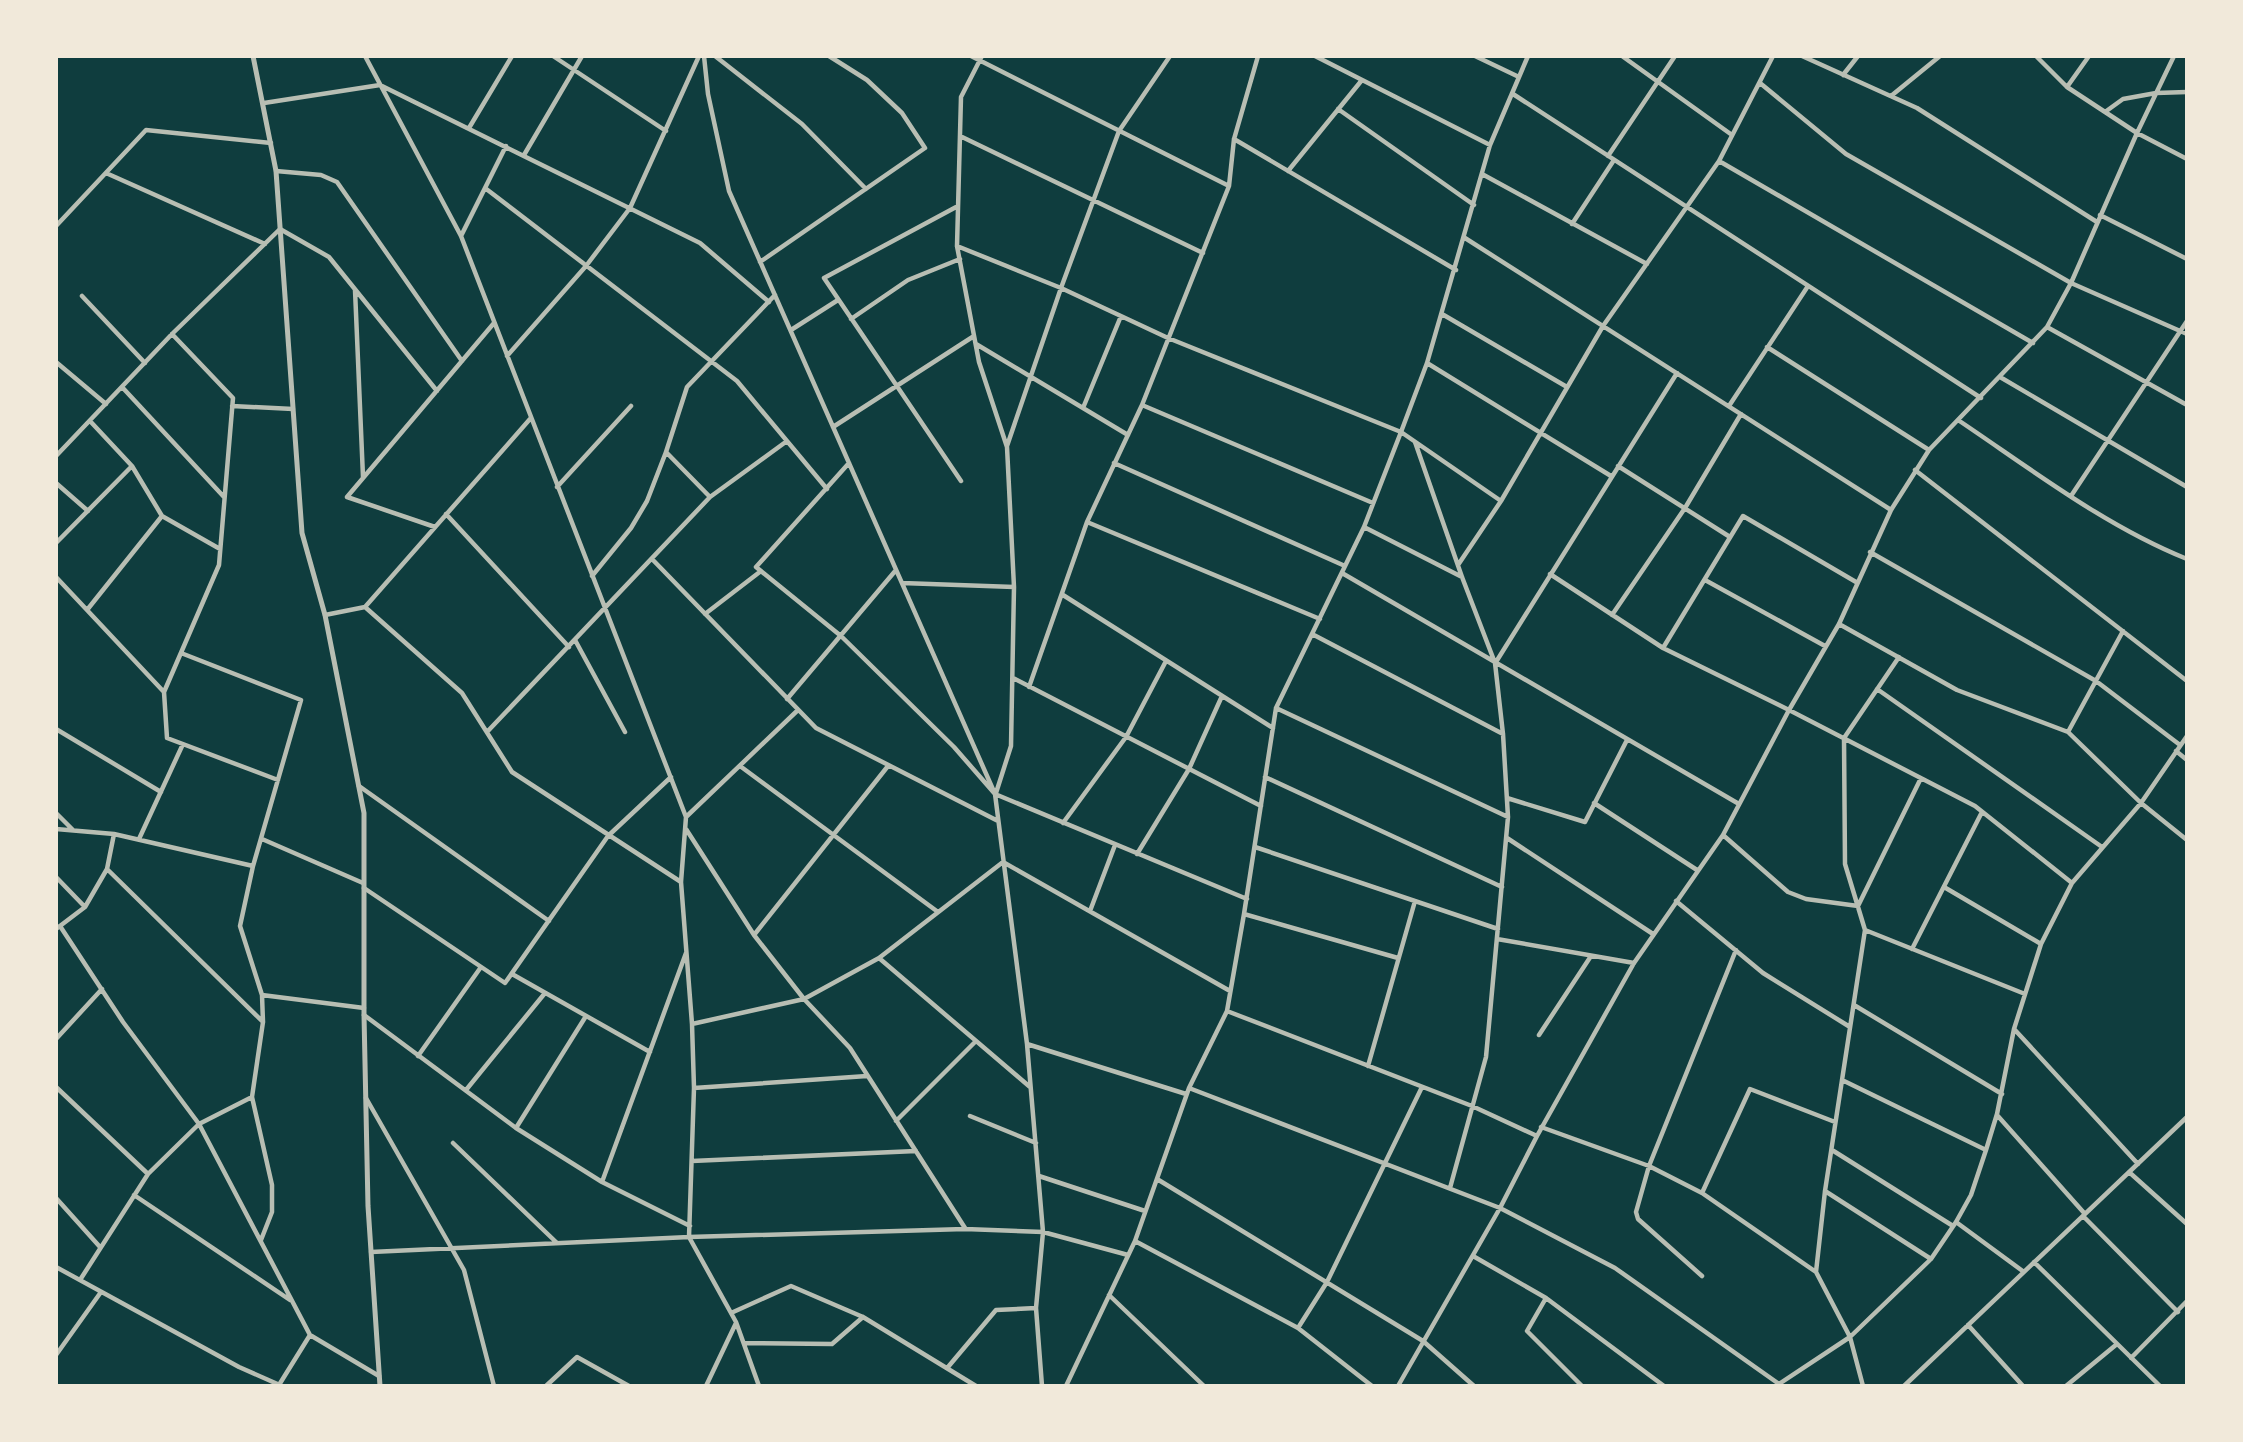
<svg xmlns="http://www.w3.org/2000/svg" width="2243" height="1442" viewBox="0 0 2243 1442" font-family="'Source Serif 4',serif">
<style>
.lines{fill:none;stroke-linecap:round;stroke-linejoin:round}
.minor{stroke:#b8beb3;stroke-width:4.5}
.tertiary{stroke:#b8beb3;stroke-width:5}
</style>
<rect width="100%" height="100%" fill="#0f3d3e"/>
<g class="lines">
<path class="minor" d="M365,56L461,236L686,817L681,882L692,1024L694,1088L689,1237L736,1322L759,1386
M553,56L666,131
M704,56L708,94L729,191L995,794L1027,1044L1043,1232L1036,1308L1042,1386
M715,56L802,124L866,189
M971,56L1229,186
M982,56L961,97L957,246L979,362L1007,447L1014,587L1011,746L996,793
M1315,56L1490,145
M1475,56L1519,77
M1622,56L1732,135
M1802,56L1917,108L2097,222
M2036,56L2067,87L2137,133L2187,159
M1843,75L1858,56
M1760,83L1846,154L2071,283L2187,334
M2067,87L2089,56
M1513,94L1981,398
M1891,96L1940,56
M264,103L380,85L700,243L769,302
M1338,109L1474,205
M2105,112L2123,99L2156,93L2187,92
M469,128L512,56
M960,136L1203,253
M1234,139L1456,270
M524,155L582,56
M1608,156L1675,56
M1719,161L2033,343
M276,171L321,175L337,182L462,361
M1288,171L1362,80
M106,173L265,244
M1482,174L1647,264
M485,188L737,381L827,489
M958,206L824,278L961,481
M2100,215L2187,259
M1572,224L1614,160
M56,226L146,130L271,143
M461,236L506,146
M1465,238L1891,510
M957,246L1061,288L1168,338L1401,432L1501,501
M760,262L925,148L902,113L867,80L829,56
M355,290L363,477
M82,296L145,363
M1442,314L1567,387
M851,319L908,280L960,259
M2047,327L2187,405
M791,330L838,300
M172,334L233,398L219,565L164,692L167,738L278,780
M976,344L1128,435
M1767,347L1929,450
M507,356L586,266L630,208L699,56
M56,362L106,404
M1427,363L1611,476
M2000,377L2187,487
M122,387L224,497
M1142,405L1373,503
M232,406L293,409
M1729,406L1808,286
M1083,408L1121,316
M1958,420C2031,469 2105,526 2187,559
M90,421L132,466L162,516L220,549
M833,427L974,336
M1415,442L1462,577L1495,663L1503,734L1508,817L1486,1057L1450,1188
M1007,446L1061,288L1119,131L1170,56
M666,452L710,497
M56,456L172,334L280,229L329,257L437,391
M849,463L756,567L841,636L954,747L995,794L1247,899
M1114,463L1345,566
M1618,466L1730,537
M1915,470L2187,681
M56,483L88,511
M557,487L631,406
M2071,496L2187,321
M446,514L569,647
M1087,522L1320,619
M435,527L347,497L494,323
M1364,527L1462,577
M56,543L132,466
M1870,552L2096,681L2180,745
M652,559L816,728L998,821
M1458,565L1501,501L1603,326L1719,161L1773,56
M1342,573L1739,804
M1550,574L1663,648L1789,710L1975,806L2072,883
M592,576L631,528L647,501L666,452L687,387L775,295
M56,577L163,691
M1705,580L1825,646
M902,583L1014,587
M1063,595L1273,728
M365,607L462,693L512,772L681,882
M87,610L162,516
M705,614L761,571
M325,615L365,607L530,419
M1612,615L1685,508L1741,414
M1839,624L1957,690L2068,732L2141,803L2187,840
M1312,634L1503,734
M575,640L625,732
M1663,648L1743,516L1856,582
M181,653L301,700L253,866L240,926L262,995L263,1022L252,1097L272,1185V1212L261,1240
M1496,662L1677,373
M1013,678L1261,806
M1029,687L1087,522L1142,405L1229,186L1234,139L1258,56
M1877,689L2102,847
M787,699L896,570
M1276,708L1508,817
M56,729L161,792
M487,732L710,497L787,441
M2068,732L2123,631
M2176,751L2187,760
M740,766L938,912
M1265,777L1502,887
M359,786L549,921
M1507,798L1585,822L1627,740
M1594,803L1697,870
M56,813L73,830
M686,817L798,710
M1063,823L1126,737L1166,661
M56,829L114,834L253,866
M686,829L754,935L804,999L850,1048L965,1228
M1723,835L1788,892L1806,899L1858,906L1921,778
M1507,838L1653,934
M139,839L183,744
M262,839L363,883
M1255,847L1498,929
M1137,854L1189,769L1222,696
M107,869L263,1022
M56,877L85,907
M1944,887L2041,944
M364,888L505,983L608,836L671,777
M1676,901L1763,973L1850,1027
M1090,911L1115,845
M1244,914L1398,958
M60,926L123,1022L199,1124L310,1335L379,1376
M56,929L85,907L107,869L114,834
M1865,930L2025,994
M754,935L888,766
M1497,939L1634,963
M1912,949L1982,812
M879,958L1030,1087
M512,974L650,1052
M262,995L364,1008
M1854,1005L2002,1094
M1227,1011L1472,1106L1537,1136
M364,1015L516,1128L602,1182L690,1226
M692,1024L804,999L879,958L1003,862L1230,991
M2015,1030L2138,1164
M1539,1035L1591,956
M56,1039L102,989
M1027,1044L1186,1094
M418,1056L481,967
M1368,1066L1415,901
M1842,1080L1986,1150
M56,1087L148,1174
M694,1088L867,1076
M1189,1088L1500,1208L1615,1268L1779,1384
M466,1090L545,993
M366,1098L464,1270L494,1386
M1997,1115L2085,1214
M970,1116L1036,1143
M896,1121L976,1041
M1541,1127L1649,1166L1702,1193L1816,1272
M516,1128L586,1016
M453,1143L557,1243
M1832,1150L1953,1226
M692,1161L916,1151
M2129,1172L2187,1224
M1039,1176L1145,1211
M1157,1179L1423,1341L1474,1386
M602,1182L686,953
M1825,1191L1931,1259
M1702,1193L1750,1089L1835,1122
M134,1195L290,1300
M56,1198L100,1247
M2083,1216L2178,1312
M1956,1222L2024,1272
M1135,1241L1298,1328L1372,1386
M371,1252L689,1237L965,1229L1043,1232L1128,1255
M1473,1256L1546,1298L1664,1386
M2034,1262L2160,1386
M56,1267L239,1367L282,1386
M1702,1276L1638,1219L1636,1212L1649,1166L1736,950
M80,1280L148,1174L199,1124L252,1097
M1109,1295L1204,1386
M1546,1298L1527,1331L1582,1386
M731,1313L791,1286L863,1317L976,1386
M1968,1325L2023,1386
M1298,1328L1327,1282L1422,1087
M744,1343L832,1344L863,1317
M56,1355L101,1292
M2131,1358L2187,1301
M948,1367L996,1310L1036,1308
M279,1385L310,1335
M546,1386L577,1357L629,1386
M706,1386L736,1323
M1066,1386L1135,1241L1189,1088L1227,1011L1244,914L1276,708L1364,527L1401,432L1427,363L1490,145L1528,56
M1398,1386L1500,1208L1537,1136L1634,963L1723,835L1789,710L1839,624L1891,510L1929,450L2047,327L2071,283L2137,133L2174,56
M1776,1386L1850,1337L1931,1259L1956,1222L1971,1195L1986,1150L1997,1114L2014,1029L2041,944L2072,883L2141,803L2187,736
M1863,1386L1850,1337L1816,1272L1825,1191L1865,930L1845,864L1844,738L1899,657
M1904,1386L2187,1117
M2066,1386L2117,1344"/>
<path class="tertiary" d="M253,56L276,171L302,533L325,615L364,813V1015L368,1206L380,1386"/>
</g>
<rect width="2243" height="1442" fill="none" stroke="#f1e9da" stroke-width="116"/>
</svg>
